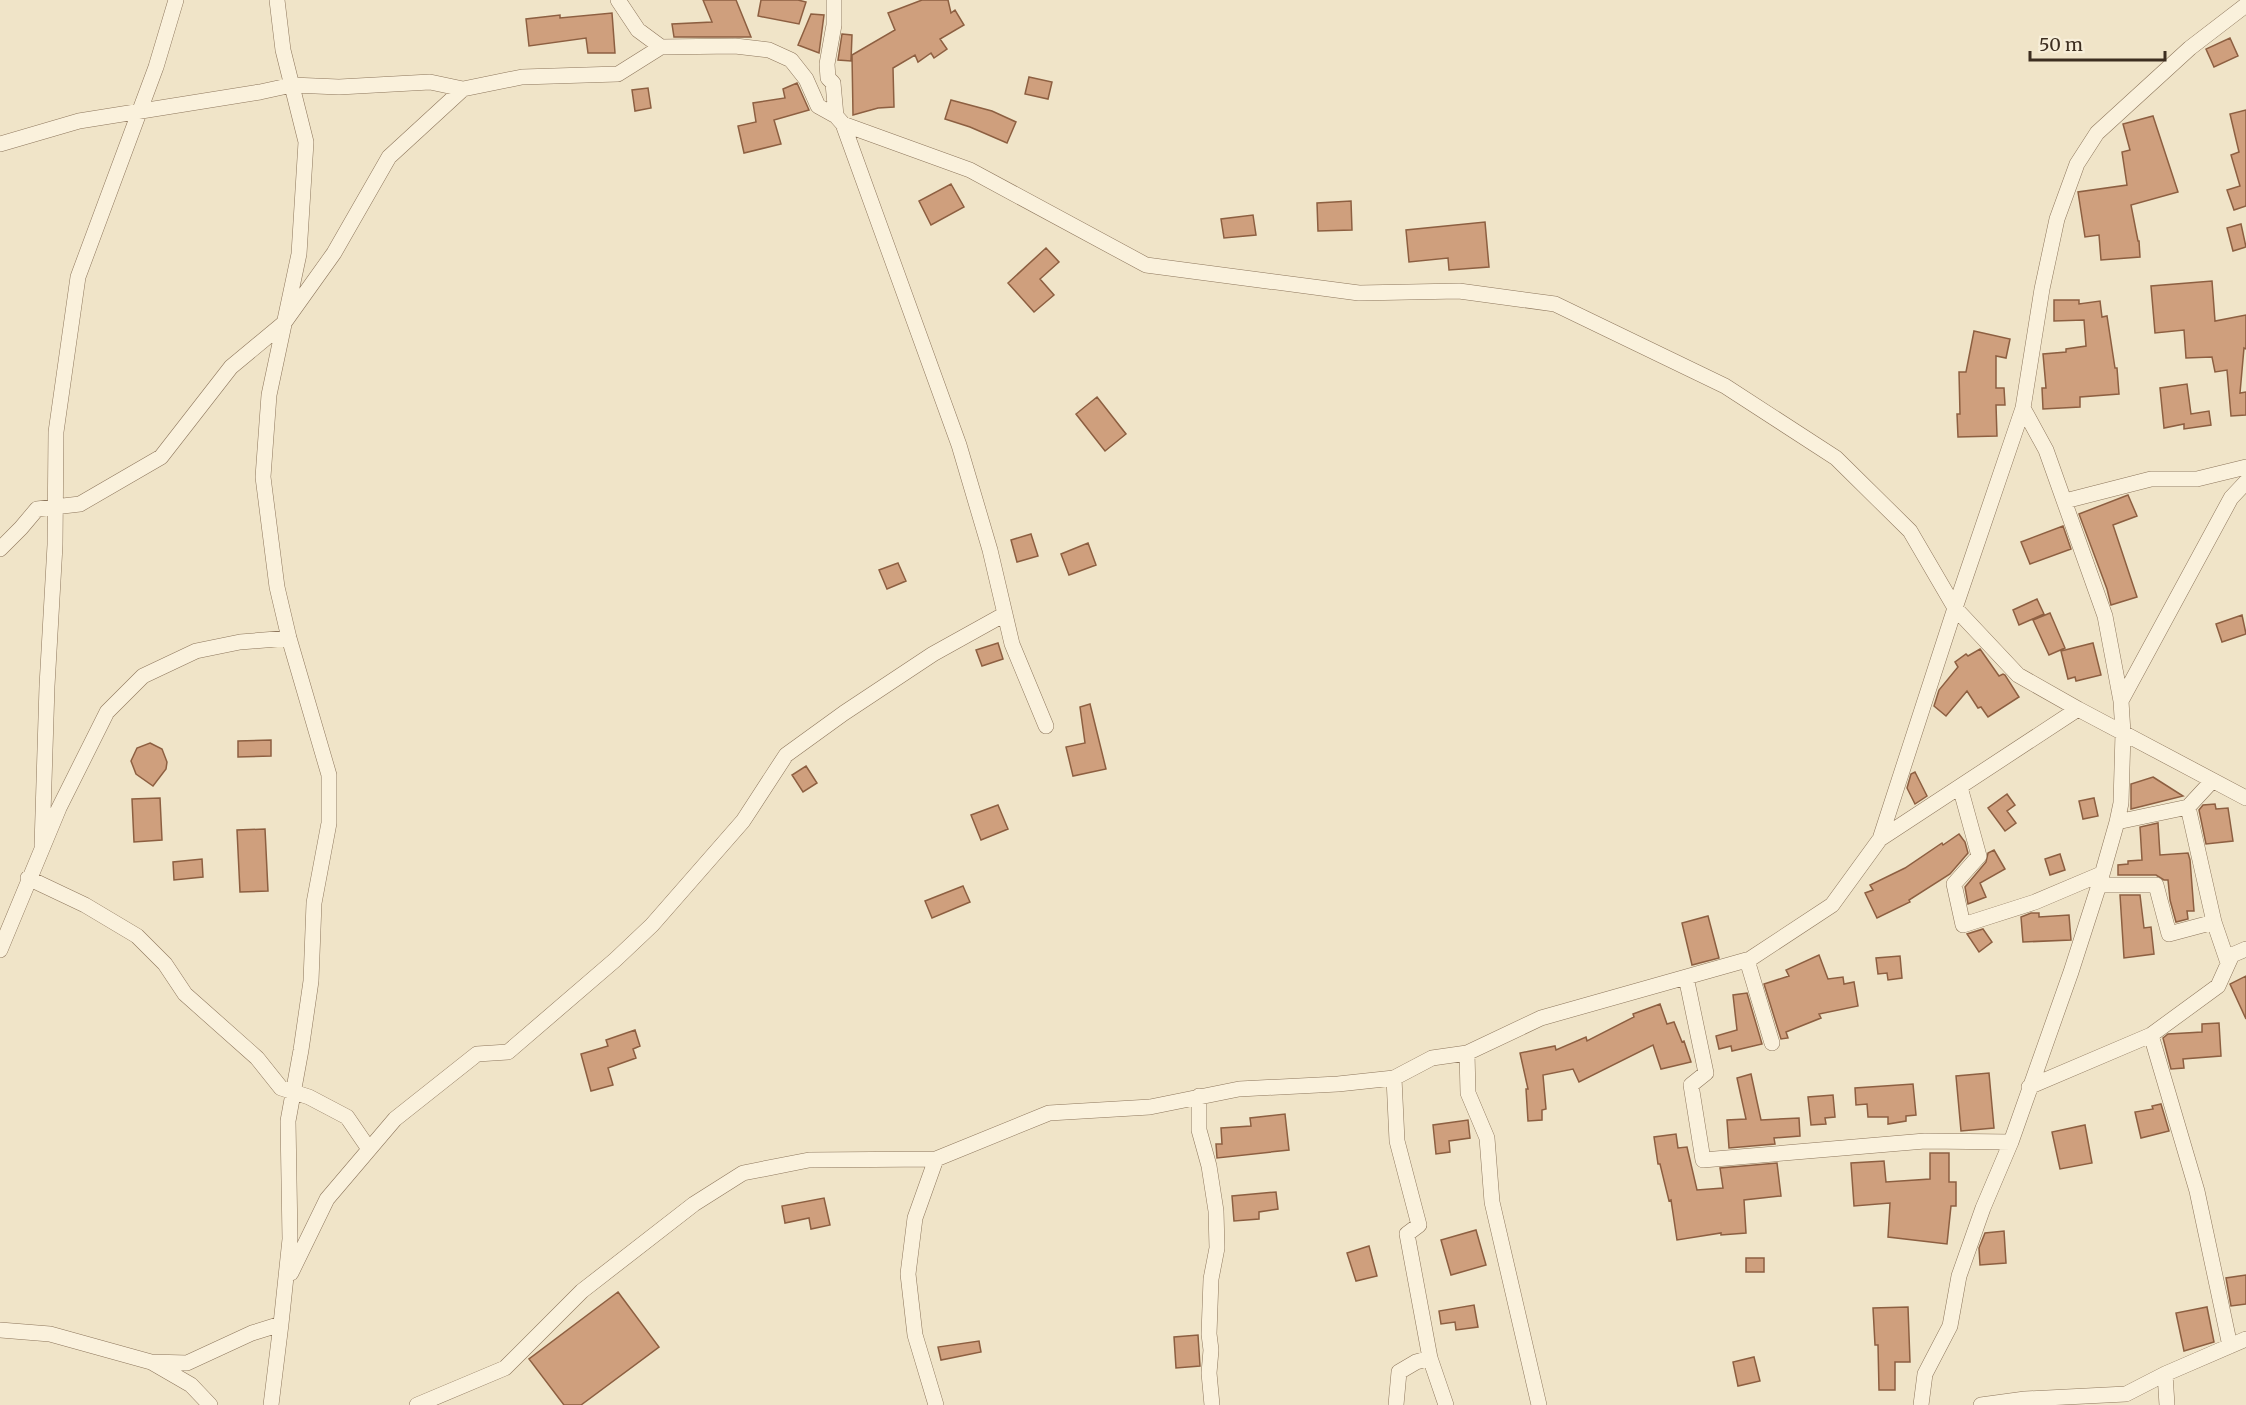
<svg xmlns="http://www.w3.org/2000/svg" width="2246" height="1405" viewBox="0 0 2246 1405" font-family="Merriweather,serif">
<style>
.building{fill:#cf9f7d;stroke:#8d5f41;stroke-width:1.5}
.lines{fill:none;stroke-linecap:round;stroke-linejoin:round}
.minor-casing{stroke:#8d765c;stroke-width:16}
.minor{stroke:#faf1dc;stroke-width:15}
</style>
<rect width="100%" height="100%" fill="#f0e4c8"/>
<path class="building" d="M703,0H736L751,37H674L672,24L712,22Z
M761,0H798L806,2L799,24L758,16Z
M922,0H948L951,13L955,10L964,25L940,39L947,49L934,58L931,53L918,62L915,55L893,68L894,107L878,108L853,115L852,55L895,30L888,13Z
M612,13L615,53H588L586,38L529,46L526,19L560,15V18Z
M811,14L824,15L819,53L798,45Z
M842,34L852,35L851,61L838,60Z
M2230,38L2238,56L2214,67L2206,49Z
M1029,77L1052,82L1048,99L1025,94Z
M797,83L809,110L774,120L781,144L744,153L738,126L756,122L753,103L785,98L783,89Z
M648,88L651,108L635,111L632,90Z
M951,100L992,111L1016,122L1007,143L970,127L945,119Z
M2246,110V206L2234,210L2227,190L2240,186L2231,155L2239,152L2230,114Z
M2153,116L2178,192L2131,205L2138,241H2139L2140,257L2101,260L2099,235L2085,237L2078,192L2127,185L2122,152L2130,150L2123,124Z
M951,184L964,207L931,225L919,201Z
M1351,201L1352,230L1318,231L1317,203Z
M1253,215L1256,235L1224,238L1221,219Z
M1485,222L1489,267L1449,270L1448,258L1409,262L1406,230Z
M2241,224L2246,247L2233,251L2227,228Z
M1046,248L1059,262L1040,279L1054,295L1034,312L1008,283Z
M2212,281L2215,321L2246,315V349L2244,348L2240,393L2246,392V415L2231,416L2227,370L2215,372L2212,357L2186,358L2184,330L2155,333L2151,286Z
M2054,300H2079V304L2100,301L2102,317L2107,316L2115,368H2117L2119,394L2080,397V407L2043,409L2042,388H2046L2043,354L2066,352V349L2086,346L2084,320L2054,321Z
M1974,331L2010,339L2006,358L1996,356V388H2004L2005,405H1996L1997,436L1958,437L1957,414H1960L1959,372H1966Z
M2187,384L2191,414L2209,411L2211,425L2184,429V424L2164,428L2160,388Z
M1097,397L1126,434L1105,451L1076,414Z
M2128,495L2137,516L2113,525L2137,597L2111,605L2107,589L2079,514Z
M2063,526L2071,549L2030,564L2021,542Z
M1031,534L1038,556L1017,562L1011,540Z
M1088,543L1096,565L1069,575L1061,554Z
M898,563L906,581L887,589L879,570Z
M2037,599L2044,614L2019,625L2013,610Z
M2050,613L2065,648L2049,655L2033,620Z
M2242,615L2246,634L2222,642L2216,624Z
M998,643L1003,659L982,666L976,650Z
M2093,643L2101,675L2076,681L2075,677L2068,679L2061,651Z
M1980,649L1999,676L2003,674L2005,675L2019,697L1988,717L1981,707L1978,708L1967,691L1946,716L1934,706L1939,690L1958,667L1955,662L1966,654L1968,656Z
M1090,704L1106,769L1073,776L1066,747L1085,743L1080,707Z
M271,740V756L238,757V741Z
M150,743L162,749L167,762L166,769L153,786L136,774L131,761L137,748Z
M806,766L817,783L803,792L792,775Z
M1915,772L1927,796L1915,804L1907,788L1911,774Z
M2153,777L2183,796L2131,809V784Z
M2007,794L2015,805L2007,811L2016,823L2005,831L1988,808Z
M160,798L162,840L134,842L132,799Z
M2094,798L2098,816L2083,819L2079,801Z
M2215,804L2216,809L2228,808L2233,841L2206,844L2199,810L2203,805Z
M998,805L1008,829L981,840L971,815Z
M2158,823L2160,855L2188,853L2190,860L2194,911H2187L2188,919L2176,922L2170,900L2168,880H2164L2156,875H2118V865L2128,864V861L2142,860L2140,827Z
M265,829L268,891L240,892L237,830Z
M1959,834L1965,842L1968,853L1950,874L1909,900L1910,902L1877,918L1865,893L1873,890L1870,885L1905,868L1942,843L1943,845Z
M1994,850L2005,869L1980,883L1986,897L1968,904L1965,887L1986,862L1988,853Z
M2060,854L2065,870L2050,875L2045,859Z
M202,859L203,877L174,880L173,862Z
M963,886L970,902L932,918L925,901Z
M2120,895H2140L2144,928L2151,927L2154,954L2124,958Z
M2031,913H2039V917L2069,915L2071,940L2023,942L2021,917Z
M1708,916L1719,958L1692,965L1682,923Z
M1983,929L1992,942L1979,952L1967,934Z
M1819,955L1828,979L1843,977L1844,984L1854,982L1858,1006L1819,1014L1821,1018L1786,1032L1788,1038L1781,1039L1764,984L1789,976L1786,970Z
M1900,956L1902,978L1888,980L1887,973L1878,974L1876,958Z
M2246,976V1019L2230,984Z
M1747,993L1762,1044L1732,1051L1731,1046L1719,1049L1716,1036L1737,1030L1733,995Z
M1660,1004L1667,1024L1674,1022L1682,1042L1684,1041L1691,1062L1661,1069L1653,1045L1579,1082L1573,1069L1543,1075L1546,1109L1542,1110V1120L1528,1121L1526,1089H1528L1520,1053L1555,1046L1556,1050L1586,1037L1587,1041L1634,1017L1633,1014Z
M2219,1023L2221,1056L2183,1059L2184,1068L2171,1069L2163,1038L2168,1034L2202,1032V1024Z
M635,1030L640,1046L633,1049L636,1058L608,1068L613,1085L591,1091L581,1054L608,1046L606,1040Z
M1989,1073L1994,1128L1961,1131L1956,1076Z
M1751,1074L1761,1120L1799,1118L1800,1136L1774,1138L1775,1144L1729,1148L1727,1120L1746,1119L1737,1078Z
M1913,1084L1916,1115L1906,1116V1121L1888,1124V1117H1868L1867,1104L1856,1105L1855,1088Z
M1833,1095L1835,1117L1825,1118L1826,1124L1811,1125L1808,1097Z
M2161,1104L2169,1131L2141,1138L2135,1112L2153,1109L2152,1106Z
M1285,1114L1289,1150L1217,1158L1216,1144H1222L1221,1128L1251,1126L1250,1118Z
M1468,1120L1470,1138L1449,1141L1450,1152L1436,1154L1433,1125Z
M2085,1125L2092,1163L2060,1169L2052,1132Z
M1676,1134L1678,1148L1687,1147L1697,1190L1723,1188L1720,1168L1777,1163L1781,1196L1744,1200L1746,1233L1721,1235V1233L1677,1240L1671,1200L1669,1201L1660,1164H1658L1654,1137Z
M1930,1153H1949V1182H1956V1206H1951L1947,1244L1888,1237L1890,1203L1854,1206L1851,1163L1884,1161L1886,1182L1930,1179Z
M1276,1192L1278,1209L1259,1212V1219L1234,1221L1232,1196Z
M824,1198L830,1225L811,1229L809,1218L785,1223L782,1206Z
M1476,1230L1486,1265L1451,1275L1441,1240Z
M2004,1231L2006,1263L1980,1265L1979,1248L1985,1233Z
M1369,1246L1377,1276L1356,1281L1347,1253Z
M1746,1258H1764V1272H1746Z
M2246,1275V1304L2231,1306L2226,1278Z
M618,1292L659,1347L581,1405H564L529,1359Z
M1474,1305L1478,1327L1456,1330L1455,1322L1441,1324L1439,1311Z
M1908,1307L1910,1362H1895V1390H1879L1878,1345H1875L1873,1308Z
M2207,1307L2214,1342L2184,1351L2176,1313Z
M1198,1335L1200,1366L1176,1368L1174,1337Z
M979,1341L981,1352L941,1360L938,1347Z
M1754,1357L1760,1381L1738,1386L1733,1362Z"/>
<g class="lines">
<defs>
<path id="minor" d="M618,0L638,30L661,47
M834,0V25L827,64L828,78L833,83L836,116
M843,124L959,445L990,550L1012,644L1046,726
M0,144L79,121L260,92L292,85L339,87L430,82L463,89L522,77L618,74L661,47L735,46L769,50L791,60L806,79L818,106L836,116L843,124L970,170L1146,265L1359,293L1459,291L1555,304L1725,386L1836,458L1910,531L1955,608L2018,675L2078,709
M2065,501L2151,479H2197L2246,467
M0,549L21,528L37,509L80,504L161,457L231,367L284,323L334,253L389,157L463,89
M2121,701L2231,498L2246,482
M1960,787L1979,856L1954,884L1963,925L2035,902L2101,874
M2188,807L2214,922L2228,963
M2117,822L2188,807L2212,781
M1880,839L2078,709L2246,798
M42,846L47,686L55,545L56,432L78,277L156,67L176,0
M28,878L85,905L137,936L165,964L185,994L257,1058L281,1088L309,1097L347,1117L369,1149
M2099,885H2156L2169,934L2214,922
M0,950L59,808L107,712L143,676L196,651L240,642L289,638
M1747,960L1772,1043
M1686,977L1706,1073L1691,1085L1703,1160L1925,1141L2011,1142
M2151,1035L2197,1191L2230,1346
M1467,1053L1468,1093L1487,1138L1492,1202L1539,1405
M1394,1078L1397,1141L1419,1225L1407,1234L1430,1358L1446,1405
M2029,1087L2151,1035L2218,986L2232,955L2246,949
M1199,1096V1130L1209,1166L1216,1211L1217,1248L1211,1279L1209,1334L1211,1350L1209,1373L1212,1405
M936,1159L915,1218L908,1274L915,1335L936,1405
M291,1273L327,1199L395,1119L477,1054L508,1052L615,960L652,925L743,821L786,755L844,713L933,654L1005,614
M0,1330L50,1334L151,1362L187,1363L252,1333L281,1324L290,1239L288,1121L301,1050L311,981L314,903L329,823V775L289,638L277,587L263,477L269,395L299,254L306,142L283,50L277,0
M153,1363L191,1385L210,1405
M2165,1374L2167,1405
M271,1405L281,1324
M417,1405L505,1368L582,1291L694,1204L743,1173L809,1160L936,1159L1049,1113L1150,1107L1239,1089L1338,1084L1394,1078L1432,1058L1467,1053L1541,1018L1750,959L1832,905L1880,839L1955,608L2023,408
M1396,1405L1399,1372L1416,1362L1430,1358
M1921,1405L1925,1374L1950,1326L1959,1276L1983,1208L2011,1142L2071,972L2099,885L2117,822L2121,803L2123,733L2121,701L2105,616L2046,450L2023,408L2042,289L2057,219L2077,164L2097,133L2190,48L2246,5
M1981,1405L2025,1399L2126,1394L2165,1374L2246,1339"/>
</defs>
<use href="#minor" class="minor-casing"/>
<use href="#minor" class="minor"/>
</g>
<path d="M2030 51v9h135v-9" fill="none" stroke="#3d2e20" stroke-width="3"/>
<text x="2039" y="51" font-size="18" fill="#3d2e20" stroke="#f7eed8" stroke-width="4.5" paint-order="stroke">50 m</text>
</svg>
